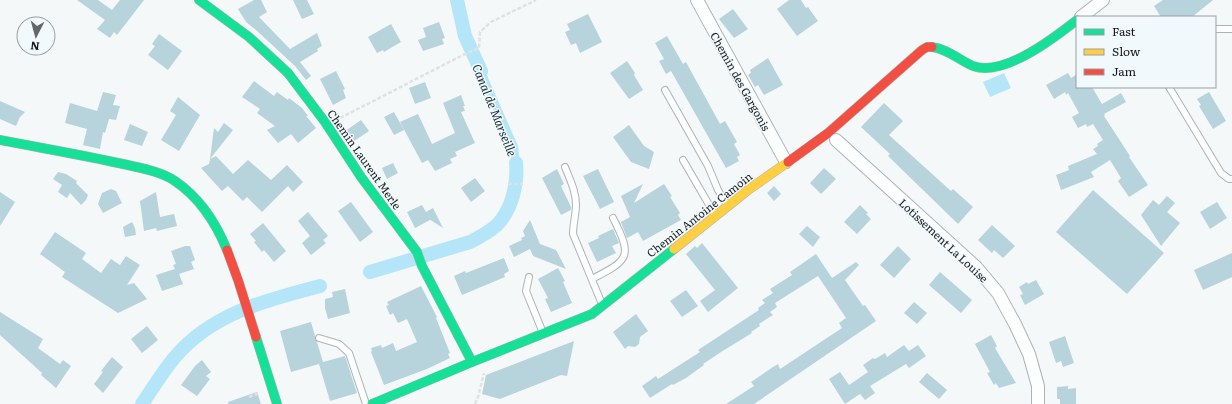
<svg xmlns="http://www.w3.org/2000/svg" width="1232" height="404" viewBox="0 0 1232 404" font-family="Literata,serif">
<style>
.water{fill:#b4e5f8}
.lines{fill:none;stroke-linecap:round;stroke-linejoin:round}
.canal{stroke:#b4e5f8;stroke-width:14}
.building{fill:#b7d3dc}
.lane-casing{stroke:#afb2b3;stroke-width:8}
.street-casing{stroke:#afb2b3;stroke-width:14}
.fast-casing{stroke:#afb2b3;stroke-width:10}
.slow-casing{stroke:#afb2b3;stroke-width:10}
.jam-casing{stroke:#afb2b3;stroke-width:10}
.path{stroke:#e0e2e2;stroke-width:2.5;stroke-dasharray:4 2;stroke-linecap:butt}
.lane{stroke:#fdfefe;stroke-width:6}
.street{stroke:#fdfefe;stroke-width:12}
.fast{stroke:#16e098;stroke-width:9}
.slow{stroke:#ffcf43;stroke-width:9}
.jam{stroke:#f24e42;stroke-width:9}
.labels{text-anchor:middle;dominant-baseline:central;stroke-width:3;stroke-linejoin:round;paint-order:stroke}
.street-label{font-size:11px;fill:#161819;stroke:#f1f9fc}
.water-label{font-size:12px;font-style:italic;fill:#182e36;stroke:#f1f9fc}
</style>
<rect width="100%" height="100%" fill="#f4f8f9"/>
<path class="water" d="M477,53L518,146L521,173L520,182L512,181L513,170L511,156L505,136L469,55Z
M1004,73L1011,88L990,97L983,82Z"/>
<g class="lines">
<path class="canal" d="M457,0L465,36L481,71
M370,272L470,242C480,237 489,232 497,225C512,209 518,184 516,163
M142,404C153,388 163,371 175,357C212,313 267,300 320,286"/>
</g>
<path class="building" d="M77,0H98L112,10L120,0H144L117,35L114,32L110,38L97,29L105,20Z
M254,0H261L267,12L259,17L290,49L317,33L322,46L317,49L318,51L300,62L311,76L306,80L295,66L256,30L246,22L238,9Z
M293,0H307L314,14L302,19Z
M789,0H801L806,8L808,7L818,21L797,36L777,9Z
M1163,0H1213L1192,17H1161L1154,6Z
M733,9L748,29L734,38L719,19Z
M588,14L602,42L580,53L576,43L571,45L565,32L570,30L567,24Z
M439,22L445,38L442,39L444,44L423,51L418,40L426,37L423,28Z
M391,24L401,42L384,52L383,50L377,53L368,37Z
M159,34L182,51L168,70L148,55L155,46L152,44Z
M667,36L683,64L686,62L720,124L725,121L737,142L734,144L740,155L737,157L739,161L726,168L671,71L666,74L659,61L664,59L655,43Z
M768,58L783,85L764,95L758,85L755,87L748,75L751,73L750,70Z
M627,61L635,73L634,75L643,90L629,99L610,73Z
M336,71L345,89L343,90L346,98L333,105L320,79Z
M1068,73L1071,78L1077,74V87H1092L1102,104L1121,93L1126,102L1104,114L1105,115L1104,116L1130,156L1129,157L1148,185L1129,197L1118,181L1121,178L1110,160L1091,172L1094,177L1061,190L1056,175L1069,170L1068,166L1097,154L1093,149L1098,146L1097,144L1103,140L1093,124L1087,127L1086,124L1078,128L1072,117L1079,113L1068,93L1066,95L1065,92L1054,99L1046,85Z
M254,81L274,96L277,92L288,100L289,98L302,108L308,116H306L316,128L298,143L291,134L278,143L267,130L275,126L257,113L260,109L242,97Z
M425,82L431,98L415,104L409,88Z
M103,92L116,95L113,105L120,106L116,120L109,119L105,133L103,132L100,149L83,145L87,129L65,123L70,103L97,111Z
M1209,92L1226,121L1213,129L1199,106L1201,105L1197,99Z
M461,95L465,106H463L465,111L461,112L475,143L455,152L457,156L450,159L452,163L435,171L428,160L422,163L400,122L418,114L432,144L455,133L443,103Z
M178,97L200,115L179,151L161,140L176,115L170,111Z
M0,101L25,112L20,117L16,126L0,119Z
M884,103L903,121L889,135L951,191L953,189L973,207L958,224L888,156L890,154L861,127Z
M394,112L404,130L394,135L384,117Z
M361,120L369,131L351,143L344,132Z
M224,123L233,130L210,159L214,128L218,132Z
M130,124L148,132L142,146L124,140Z
M629,125L644,146L654,152L649,169L631,162L613,137Z
M216,156L233,174L248,160L271,180L287,165L303,182L293,192L288,186L262,212L247,197L243,201L228,186L222,191L201,168L209,164L210,159Z
M393,163L398,173L387,179L382,168Z
M824,168L836,179L821,194L810,183Z
M557,169L564,184L561,186L571,207V210L561,215L542,178Z
M598,169L614,202L600,209L583,176Z
M58,172L66,174L77,181L76,183L88,195L86,200L81,205L70,193L67,198L58,192L62,185L53,179Z
M475,178L485,191L471,202L461,188Z
M643,184L634,203L664,184L672,196L670,197L680,213L678,215L681,220L643,241L638,232L627,238L621,222L630,217L621,196Z
M774,186L781,194L774,201L767,193Z
M111,189L116,191L122,203L103,213L98,204L102,193Z
M1093,190L1164,253L1127,294L1056,232Z
M0,192L15,202L0,226Z
M156,192L160,217L174,214L177,226L157,231L156,228L144,231L140,201Z
M1167,196L1175,203L1167,212L1180,223L1161,246L1141,215L1153,200L1159,205Z
M351,202L373,232L360,242L338,211Z
M1217,202L1227,218L1210,229L1200,212Z
M422,205L426,212L433,208L443,228L429,219L430,220L415,228L407,212Z
M860,205L868,213L866,214L871,219L857,234L844,222Z
M308,212L328,236L323,240L326,243L311,255L302,243L310,236L298,221Z
M530,220L540,244L556,250L566,269L533,256L530,249L514,257L509,246L522,240L521,238L525,236L523,231Z
M132,222L135,228L136,235L125,237L123,227Z
M263,223L286,251L274,262L264,250L262,252L254,242L256,241L250,234Z
M992,225L1015,246L1003,258L994,250L992,253L978,240Z
M807,226L820,237L813,247L799,234Z
M613,229L619,243L612,246L616,253L597,262L588,243L599,238L598,236Z
M55,232L86,253L82,259L101,273L111,259L120,265L126,256L140,265L127,285L134,283L147,299L118,313L62,277L65,272L40,254Z
M702,243L738,288L708,312L700,301L715,290L686,254L695,246L697,248Z
M185,246H190L195,260L191,262L194,269L179,274L183,284L162,291L156,275L175,269L173,265L176,264L171,251Z
M898,246L911,259L894,278L880,265Z
M1232,253V277L1203,290L1194,270Z
M816,254L832,278L856,262L859,265L845,280L863,306L865,305L876,321L754,404H726L754,386L751,382L773,367L778,364L780,369L842,328L839,323L846,318L818,276L775,303L777,307L770,312L773,315L759,324L760,326L751,332L752,333L721,352L703,364L704,365L686,378L673,385L672,384L650,398L642,386L656,376L658,379L675,368L700,352L698,350L759,310L758,308L765,303L762,300L773,293L770,289L792,275L790,272Z
M504,258L509,271L504,274L505,277L462,295L454,276L465,271L466,273Z
M558,268L565,281L563,282L572,303L551,312L545,299L548,298L538,279Z
M940,272L972,300L961,313L929,285Z
M1036,280L1044,294L1025,305L1020,295L1023,294L1019,287L1027,282L1028,284Z
M421,286L437,317L436,318L450,353L448,354L450,358L427,369L384,385L371,352L372,351L371,348L381,345L382,348L393,343L396,351L417,342L407,319L398,323L393,313L390,315L386,306L389,305L387,302Z
M345,289L350,313L328,319L325,308V299L333,297L332,292Z
M686,290L698,306L682,317L670,301Z
M914,302L927,313L917,324L904,313Z
M0,312L43,339L38,348L60,364L63,360L71,366L56,388L41,375L42,373L0,335Z
M636,314L648,331L640,337L639,344L635,347L628,346L625,349L613,332Z
M311,322L315,336V339L317,342L323,362L345,356L357,393L330,401L319,364L291,372L280,331Z
M147,326L158,340L142,353L131,339Z
M991,335L997,346L995,348L1016,383L999,388L996,383L994,385L987,373L990,372L975,344Z
M1065,336L1074,363L1063,367L1061,361L1056,363L1049,342Z
M574,341L567,376L561,375L500,399L482,394L486,375Z
M904,345L909,351L918,345L926,356L909,368L906,364L870,386L875,393L865,400L860,394L845,404L829,379L840,372L849,385L868,372L863,365L873,358L875,359L885,353L887,357Z
M112,357L123,367L103,393L94,384L103,372L101,371Z
M202,360L211,372L206,376L210,379L197,396L181,385L195,366Z
M927,373L947,390L939,399L919,382Z
M1068,386V389L1076,388V404H1060V399H1057V387Z
M257,392L261,404H228V402Z"/>
<g class="lines">
<defs>
<path id="lane" d="M1215,29H1232
M1169,87L1221,173L1229,179H1232
M665,90L708,166L718,190L727,205
M683,160L715,215
M565,167C570,180 576,191 576,205C576,214 573,224 573,234L602,304
M529,277L526,291L543,333
M592,279C629,260 633,257 613,218
M319,338L339,344L349,353L366,404"/>
<path id="street" d="M697,0L786,162
M1081,17L1103,0
M836,140L976,267L998,293L1015,324L1029,354L1038,386V404"/>
<path id="fast" d="M199,0L249,37L288,73L325,122L361,177L417,252L422,266L472,362
M932,47C948,49 959,60 973,66C1004,77 1054,38 1077,20
M0,140C41,148 82,155 123,164C140,168 160,171 175,181C200,198 216,223 227,250
M256,337L277,404
M372,404L472,362L592,314L674,249"/>
<path id="slow" d="M674,249L748,190L788,162"/>
<path id="jam" d="M788,162L828,133L922,50L927,47H932
M227,250L238,280L256,337"/>
</defs>
<use href="#lane" class="lane-casing"/>
<use href="#street" class="street-casing"/>
<use href="#fast" class="fast-casing"/>
<use href="#slow" class="slow-casing"/>
<use href="#jam" class="jam-casing"/>
<path class="path" d="M340,118L463,55L479,48L480,32L491,22L536,0
M508,184H523
M249,397L259,393
M475,404L478,397L484,373"/>
<use href="#lane" class="lane"/>
<use href="#street" class="street"/>
<use href="#fast" class="fast"/>
<use href="#slow" class="slow"/>
<use href="#jam" class="jam"/>
</g>
<g class="labels">
<g class="street-label">
<text transform="translate(741 81) rotate(61)">Chemin des Gargonis</text>
<text transform="translate(365 159) rotate(55)">Chemin Laurent Merle</text>
<text transform="translate(699 214) rotate(-38)">Chemin Antoine Camoin</text>
<text transform="translate(944 240) rotate(43)">Lotissement La Louise</text>
</g>
<g class="water-label">
<text transform="translate(495 110) rotate(68)">Canal de Marseille</text>
</g>
</g>
<rect x="1076" y="16" width="140" height="72" fill="#f1f9fc" stroke="#999fa1"/>
<rect x="1084" y="29" width="20" height="6" fill="#16e098" stroke="#999fa1"/>
<text x="1112" y="36" font-size="12" fill="#161819">Fast</text>
<rect x="1084" y="49" width="20" height="6" fill="#ffcf43" stroke="#999fa1"/>
<text x="1112" y="56" font-size="12" fill="#161819">Slow</text>
<rect x="1084" y="69" width="20" height="6" fill="#f24e42" stroke="#999fa1"/>
<text x="1112" y="76" font-size="12" fill="#161819">Jam</text>
<g transform="translate(36 36) rotate(186)"><circle r="19" fill="#f1f9fc" stroke="#999fa1"/>
<path d="M0-3L7 15L0 10L-7 15Z" fill="#646667"/>
<text y="-6" font-size="11" font-weight="bold" text-anchor="middle" fill="#161819">N</text>
</g>
</svg>
